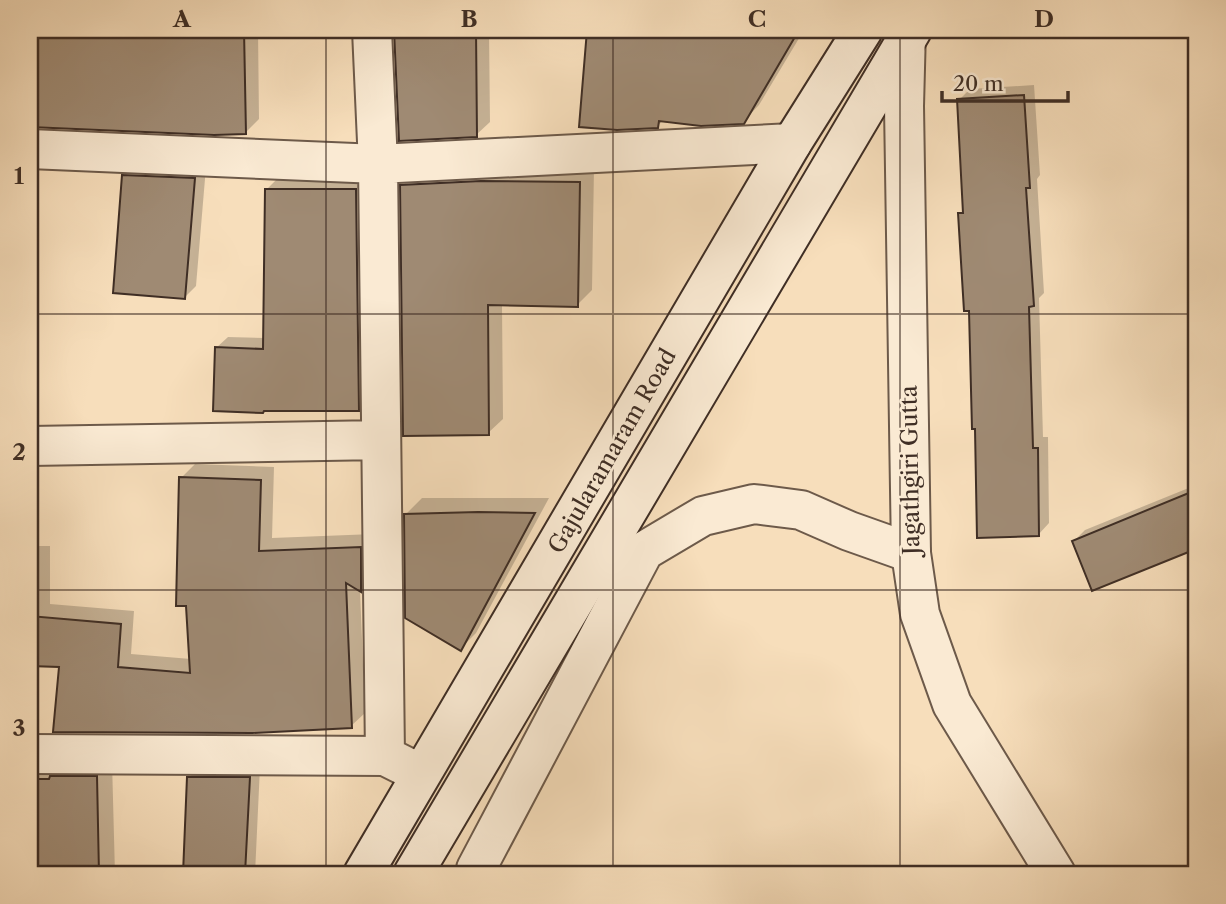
<svg xmlns="http://www.w3.org/2000/svg" width="1226" height="904" viewBox="0 0 1226 904" font-family="'Libre Caslon Text',serif">
<style>
.shadow{fill:#0003}
.building{fill:#9f8a73;stroke:#3f2e25;stroke-width:2}
.lines{fill:none;stroke-linecap:round;stroke-linejoin:round}
.minor-casing{stroke:#6d5a4a;stroke-width:42}
.tertiary-casing{stroke:#6d5a4a;stroke-width:42}
.secondary-casing{stroke:#3f2e25;stroke-width:42}
.minor{stroke:#faead3;stroke-width:38}
.tertiary{stroke:#faead3;stroke-width:38}
.secondary{stroke:#faead3;stroke-width:38}
.grid{fill:none;stroke:#3f2e25;stroke-width:2;stroke-opacity:0.55}
.labels{text-anchor:middle;dominant-baseline:central;stroke-width:5;stroke-linejoin:round;paint-order:stroke}
.street-label{font-size:23px;fill:#3f2e25;stroke:#faead3}
.neatline{fill:none;stroke:#3f2e25;stroke-width:2.5}
.grid-label{font-size:23px;text-anchor:middle;font-weight:bold;fill:#3f2e25}
</style>
<rect width="100%" height="100%" fill="#f7debb"/>
<filter id="stains"><feTurbulence type="fractalNoise" baseFrequency=".00286" numOctaves="4"/><feColorMatrix values="0 0 0 0 .2 0 0 0 0 .09 0 0 0 0 .02 0 0 0 .5 -.17"/></filter>
<radialGradient id="worn" r=".72"><stop offset=".6" stop-color="#630" stop-opacity="0"/><stop offset="1" stop-color="#630" stop-opacity=".3"/></radialGradient>
<path class="shadow" d="M30,30H258L259,119L245,133H214L30,126Z
M396,30H489L490,122L476,135L401,139Z
M589,30H804L759,105L743,122L664,120L657,126L581,125Z
M1034,85L1040,175L1037,179L1044,293L1039,298L1043,437H1048L1049,523L1038,535L977,427L970,309L960,214L965,209L959,100L970,89Z
M135,164L206,167L196,286L185,297L124,176Z
M594,168L592,290L577,305L502,304L503,419L488,433L402,186L417,171Z
M278,178L367,179L370,398L358,409L216,348L228,337L265,338L267,189Z
M195,464L274,467L272,538L374,534V577L360,591L365,713L351,726L61,665H30V471H39L38,546H50V604L134,611L131,654L191,659L181,478Z
M1196,485V547L1093,589L1074,541L1085,530Z
M422,498H549L476,633L460,649L406,514Z
M112,761L115,874H33L31,780L47,764Z
M200,766L260,767L255,874H185L189,778Z"/>
<path class="building" d="M30,30H244L246,134L214,135L30,127Z
M394,30H476L477,137L399,141Z
M587,30H799L744,124L701,126L659,121L658,128L617,130L579,127Z
M1024,95L1030,188H1026L1034,306L1029,307L1033,448H1038L1039,536L977,538L975,429H972L969,311H964L958,213H963L957,99Z
M122,175L195,178L185,299L113,293Z
M481,181L580,182L578,307L488,305L489,435L403,436L400,185Z
M265,189H356L359,411H264L263,413L213,411L215,347L263,349Z
M179,477L261,480L259,551L361,547V592L346,583L352,728L252,733L53,732L59,667L30,666V616L121,624L118,667L190,673L186,606H176Z
M1196,490V549L1092,591L1072,541Z
M478,512L535,513L461,651L405,618L404,514Z
M50,776H97L99,874H31L30,779H49Z
M187,777H250L245,874H183Z"/>
<g class="lines">
<defs>
<path id="minor" d="M372,30L378,164L385,756
M30,149L378,164L792,143
M30,446L381,440
M30,754L385,756L407,767
M476,869L644,551L703,516L754,504L801,510L849,531L911,553"/>
<path id="tertiary" d="M906,30L904,106L911,553L920,614L952,704L1056,874"/>
<path id="secondary" d="M363,874L792,143L863,30
M413,874L912,30"/>
</defs>
<use href="#minor" class="minor-casing"/>
<use href="#tertiary" class="tertiary-casing"/>
<use href="#secondary" class="secondary-casing"/>
<use href="#minor" class="minor"/>
<use href="#tertiary" class="tertiary"/>
<use href="#secondary" class="secondary"/>
</g>
<path class="grid" d="M326,30V874M613,30V874M900,30V874M30,314H1196M30,590H1196"/>
<g class="labels">
<g class="street-label">
<text transform="translate(612 451) rotate(-60)">Gajularamaram Road</text>
<text transform="translate(910 470) rotate(-91)">Jagathgiri Gutta</text>
</g>
</g>
<rect width="1226" height="904" fill="none" stroke="#f7debb" stroke-width="77"/>
<path d="M942 91v10h126v-10" fill="none" stroke="#3f2e25" stroke-width="3.5"/>
<text x="953" y="91" font-size="21" fill="#3f2e25" stroke="#faead3" stroke-width="5" paint-order="stroke">20 m</text>
<rect x="38" y="38" width="1150" height="828" class="neatline"/>
<g class="grid-label">
<text x="182" y="27">A</text>
<text x="469" y="27">B</text>
<text x="757" y="27">C</text>
<text x="1044" y="27">D</text>
<text x="19" y="184">1</text>
<text x="19" y="460">2</text>
<text x="19" y="736">3</text>
</g>
<rect width="100%" height="100%" filter="url(#stains)"/>
<rect width="100%" height="100%" fill="url(#worn)"/>
</svg>
